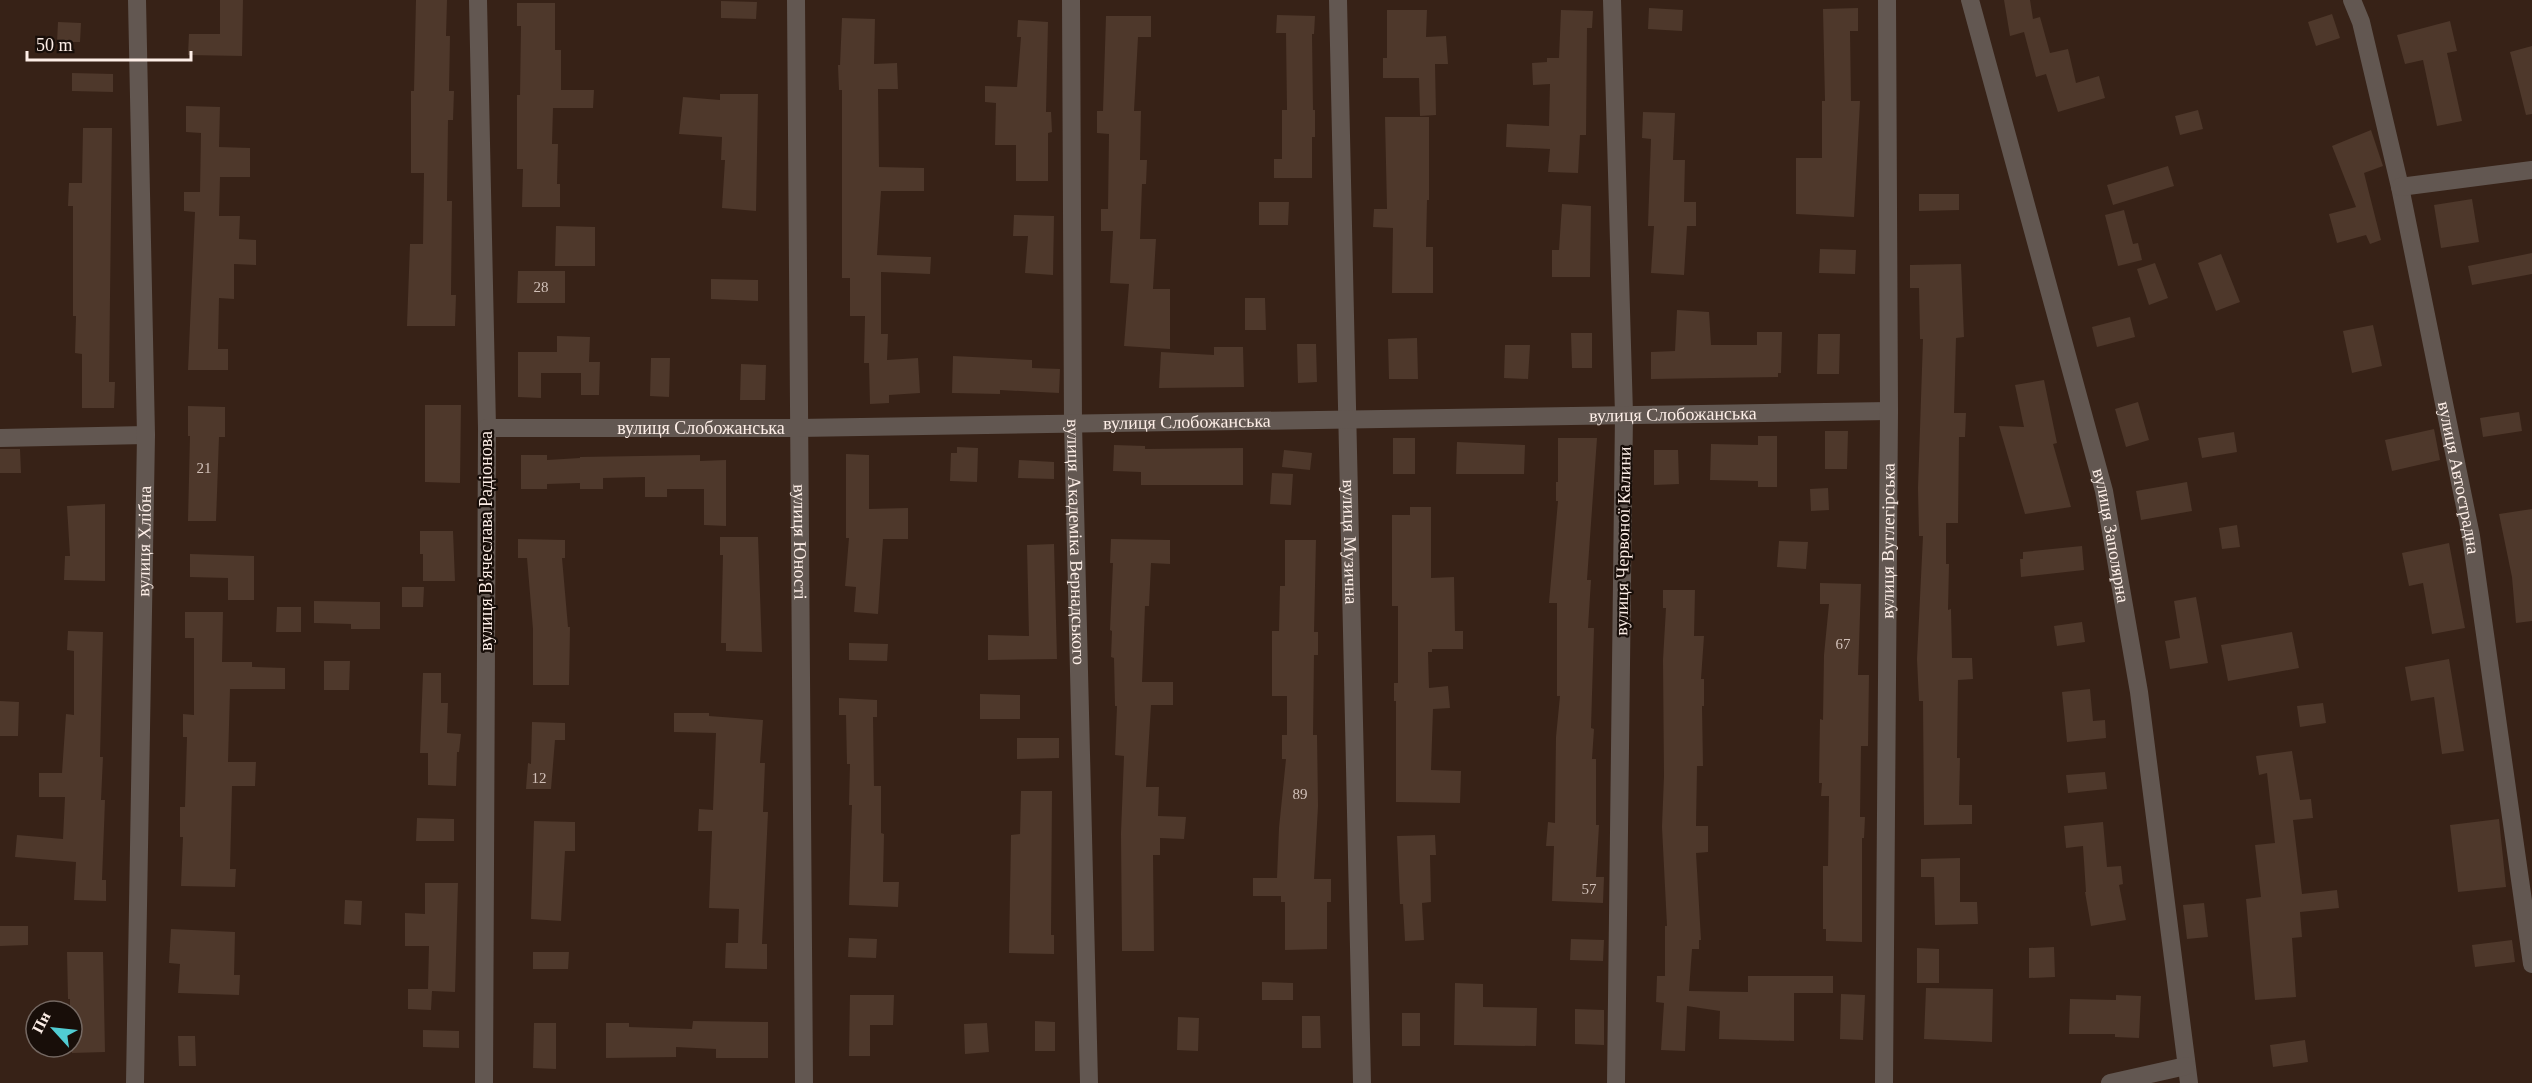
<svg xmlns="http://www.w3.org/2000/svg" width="2532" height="1083" viewBox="0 0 2532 1083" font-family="Georgia,serif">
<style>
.building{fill:#4e382b}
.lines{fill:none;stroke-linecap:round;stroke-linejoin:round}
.minor{stroke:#625751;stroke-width:18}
.labels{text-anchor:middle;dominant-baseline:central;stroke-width:4.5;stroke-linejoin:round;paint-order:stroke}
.number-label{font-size:15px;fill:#d1c0b8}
.street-label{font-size:18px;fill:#fdeee7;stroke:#180e09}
</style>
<rect width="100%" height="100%" fill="#372217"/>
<path class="building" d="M220,0H243L242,56L188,55L189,34H220Z
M416,0H447L446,36H450L449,91H454L453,120H448L447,201H452L451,295H456L455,326H407L410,244H423L424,173H411V91H414Z
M2004,0H2030L2033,19L2040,17L2050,53L2068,49L2076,83L2099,76L2105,98L2058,112L2046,74L2036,77L2024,32L2010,36Z
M721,1L757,2L756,19L721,18Z
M517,3H555V50H561V90H594L593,108H553L552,144H558L557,184H560V207H522L523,169H517V95H520L521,26H517Z
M1649,8L1683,10L1682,31L1648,29Z
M1858,8V31H1850L1851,101H1860L1854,217L1796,214V158H1822V101H1825L1823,9Z
M1387,10H1427L1426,37L1446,36L1448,64H1435L1436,115L1420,116L1419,78H1383V58H1387Z
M1561,10L1593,11L1592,28H1587L1586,135H1580L1578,173L1548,172L1550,149L1506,147L1507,124L1549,126L1550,84L1533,85L1532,63L1547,62V58H1559Z
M2332,14L2340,38L2316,46L2308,22Z
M1277,15L1315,16L1314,34H1312L1313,110H1315V137H1312V178H1274V159H1282V110H1287L1286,33H1276Z
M1106,16H1151V37H1138L1134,111H1141L1140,160H1147L1146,184H1142L1140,239H1156L1153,289H1170V349L1124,346L1129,284L1110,283L1113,231H1101V209H1108L1109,134L1097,133V111H1103Z
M842,18L875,19L874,64L897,63L898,89H878L879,167L924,168V191H881L877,255L931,257L930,274L881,272V334H888L887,360L918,358L920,393L889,395V403L870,404L869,363H864L865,316H850V278H842V90H839L838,65H840Z
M1018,20L1048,22L1046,112H1051L1052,132L1048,133V181H1016V145H995L996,103L985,102V86L1017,87L1021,37H1017Z
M2450,21L2457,51L2447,53L2462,121L2437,126L2423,60L2405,64L2397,35Z
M58,22L81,23L80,42H57Z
M2532,46V114L2526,115L2510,52Z
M72,73L113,74V92L72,91Z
M720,94H758L756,211L722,208L725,160H721L722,137L679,134L683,97L720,100Z
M186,106L220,107L219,147L250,148V177H220L219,216H240L239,239L256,240V265L234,264V299L219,298L218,349H228V370H188L195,212L184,211V192H200L201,133L186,132Z
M2198,110L2203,129L2180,135L2175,116Z
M1643,112L1675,113L1673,160H1685L1684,202H1696V226H1687L1684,275L1651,273L1654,226H1648L1651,139L1642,138Z
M1385,117H1429V200H1427L1426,247H1433V293H1392L1393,228L1373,227L1374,209H1387Z
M83,128H112L109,382H115L114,408H82V354L75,353L76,316H73V206H68L69,183H82Z
M2371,130L2383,166L2364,173L2381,240L2370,244L2366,235L2337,243L2329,214L2356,207L2332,146Z
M2168,166L2174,186L2113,205L2107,185Z
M1919,194H1959V210L1919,211Z
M2472,199L2479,242L2441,248L2434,205Z
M1259,202H1289L1288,225H1259Z
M1562,204L1591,206L1590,277H1552V250H1559Z
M2124,210L2133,244L2138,243L2142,260L2118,266L2105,215Z
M1014,215L1054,216L1053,275L1025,273L1028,236H1013Z
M556,226L595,227V266H555Z
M1820,249L1856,250L1855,274L1819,273Z
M2532,253V274L2472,285L2468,266Z
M2221,254L2240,302L2216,311L2198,263Z
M2155,263L2168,298L2149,305L2137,269Z
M1961,264L1964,337L1956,338L1954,413H1966L1965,437H1959L1958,523H1946V564H1949L1948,610L1951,609L1952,658H1972L1973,679L1958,680L1957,758H1960L1959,805H1972V824L1924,825L1923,701H1919L1917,659L1923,536H1919L1918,488L1923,339H1920L1919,288H1910V265Z
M518,271H565V303H517Z
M711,279L758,280V301L711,299Z
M1245,298H1265L1266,330H1245Z
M1677,310L1709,312L1711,345H1757V332H1782L1781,373H1778V377L1651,379V352L1675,351Z
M2130,317L2135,337L2097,347L2092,327Z
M2373,325L2382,366L2352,373L2343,331Z
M1571,333H1592V368H1572Z
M1818,334H1840L1839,374H1817Z
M557,336L590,337L589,362H600L599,395H581V373H541V398L518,397V352H557Z
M1417,338L1418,379H1389L1388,339Z
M1297,344H1316L1317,382L1298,383Z
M1505,345H1530L1528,379L1504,378Z
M1214,347H1243L1244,387L1159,388L1161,352L1214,355Z
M953,356L1032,360V368L1060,369L1059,393L1000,390V394L952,393Z
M651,358H670L669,397L650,396Z
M741,364L766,365L765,400H740Z
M2044,380L2057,443L2053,444L2071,507L2025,514L1999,426L2024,427L2015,385Z
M2138,402L2149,440L2126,447L2115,409Z
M425,405H461L460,483L425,482Z
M188,406L225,407V437H219L216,521H188L190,436H188Z
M2519,412L2522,431L2483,437L2480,418Z
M2434,429L2440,460L2392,471L2385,440Z
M1825,431H1848L1847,469H1825Z
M2234,432L2237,452L2202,458L2198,438Z
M1758,436H1777V487H1758V481L1710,480L1711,444L1758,445Z
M1393,438H1415V474H1393Z
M1558,438H1597L1587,580H1591L1588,628H1594L1591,728L1594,729L1592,759H1596V825H1599L1596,877H1604L1603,903L1552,901L1554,846H1546L1548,822L1555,823L1556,737L1560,696H1557V603H1549L1558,501H1556V482H1558Z
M1457,442L1525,445L1524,474H1456Z
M1114,445L1145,446V449L1243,448V485H1141V472L1113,471Z
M957,447L978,448L977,482L950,481L951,453H957Z
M0,449H20L21,473H0Z
M1284,450L1312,453L1310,470L1282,467Z
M1654,450H1678L1679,484L1654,485Z
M846,454L869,455V509L908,508V539H883L878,614L854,612L856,587L845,586L849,538H846Z
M521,455H547V460L580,458V457L700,455V461L726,460V526L704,525V489H667V497H645V477L603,478V489H580V483L547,484V489H521Z
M1019,460L1054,462V479L1018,478Z
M1272,473L1293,474L1291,505L1270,504Z
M2187,482L2192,511L2141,520L2136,491Z
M1828,488L1829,510L1811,511L1810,489Z
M105,504V581L64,580L65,556H70L67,506Z
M1410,507H1431V578L1454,577L1455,631H1463V649H1432V652H1428L1429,688L1448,686L1450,708L1433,709L1431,770L1461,771L1460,803L1396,802V701H1394V683H1398V606H1392V515H1410Z
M2532,509V621L2516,623L2512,577L2499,514Z
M2237,525L2240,547L2222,549L2219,528Z
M420,531H453L455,581H423V554H420Z
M720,537H758L762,652L726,651V643H721L723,555H720Z
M518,539L565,540V558H562L568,627H570L569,685H533V629L527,558H518Z
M1111,539L1170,540V564L1151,563L1149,606H1145L1142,682H1173V705H1151L1146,787H1159L1158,816L1186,817L1184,839L1160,838V855H1153L1154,951H1122L1121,833L1124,756L1115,755L1117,706H1115L1114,658L1111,657L1112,631L1110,630L1113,563H1110Z
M1285,540H1316L1314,632H1318V655H1314L1313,735H1317L1318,806L1314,879H1331V902H1327V949L1285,950V902H1281V896H1253V878H1277L1279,828L1286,759H1282V735H1287V696H1272V631H1279L1280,586H1285Z
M1779,541L1808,542L1806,569L1777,567Z
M2449,543L2465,628L2432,634L2423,583L2409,586L2402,553Z
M1054,544L1057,659L988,660V635L1029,636L1027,545Z
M2082,546L2084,570L2021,577L2020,559H2023V552Z
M190,554L254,556V600H228V578L190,577Z
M1820,583L1861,584L1858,675H1869L1868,746H1861L1860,817H1865L1864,838H1862V942L1826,941V929H1823V866H1828L1829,796H1821L1822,783H1819L1820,719L1823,720L1824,655L1829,604H1820Z
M402,587H424L423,607H402Z
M1663,590H1695L1694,636H1704L1701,679H1704V706H1702L1703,766H1697L1696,826H1708V852L1696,853L1701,940H1699V949H1692L1689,991L1748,992V976H1833V993H1794V1041L1719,1039L1720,1011L1687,1006L1685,1051L1661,1050L1664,1003L1656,1002L1657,976H1665V926H1667L1662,827L1664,776L1663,660L1666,608H1663Z
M2196,597L2208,663L2170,669L2165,641L2180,638L2174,601Z
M314,601L380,602V629H351V624L314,623Z
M277,607H301V632H276Z
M185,612H223L222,662H252V667L285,668V689H230L228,762H256L255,786H232L230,869H236L235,887L181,886L183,837H180V807H185L187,737H183V714L194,715V638H185Z
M2082,622L2085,642L2057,646L2054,626Z
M68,631L103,632L100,757H103L101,800H105L102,880H106V901L74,900L76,862L15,857L17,835L63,839L65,797H39V773H62L66,714L74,715V651L67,650Z
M2292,632L2299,668L2228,681L2221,645Z
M849,643L888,644L887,661L849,660Z
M2449,659L2464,751L2442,754L2434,697L2411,701L2405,667Z
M324,661H350L349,690H324Z
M423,673H441V703H448L447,733L461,734L459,752H457L456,786L428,785V753H420Z
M2090,689L2093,721L2105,720L2106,738L2067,742L2062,692Z
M980,694L1020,695V719H980Z
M839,698L877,700V717H873L874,786H881V833L884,834L883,882H899L898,907L849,905L852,805H849L850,764H847L846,715H839Z
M0,701L19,702L18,736H0Z
M2323,703L2326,723L2300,727L2297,706Z
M674,713H709V716L763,720L760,763H765L763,812H768L762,944H767V969L725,968L726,943H738L739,909L709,908L712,831H698L699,809L713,810L716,733L674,732Z
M532,722L565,723V740H555L551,789H526L528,763L531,764Z
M1017,738H1059V758L1017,759Z
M2292,751L2300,800L2311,799L2313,818L2293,820L2302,894L2337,890L2339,908L2300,912L2302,937L2292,938L2296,997L2255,1000L2246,899L2261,897L2255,845L2275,843L2267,773L2259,775L2256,756Z
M2105,772L2107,789L2068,793L2066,775Z
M1021,791H1052L1051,935H1054V954L1009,953L1011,835L1020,834Z
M417,818L454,819V841H416Z
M2499,819L2506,887L2458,892L2450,825Z
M534,821L575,822V851H565L561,921L531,919Z
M2103,822L2107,867L2121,866L2123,884L2119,885L2126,920L2091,926L2085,892H2086L2083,846L2066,848L2064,826Z
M1435,835L1436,855H1430L1431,902L1422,903L1424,940L1405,941L1403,904H1400L1397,836Z
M1960,858V902H1977L1978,924L1935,925L1934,877H1921V859Z
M425,883H458L455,992L432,991L431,1010L408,1009V989H428L429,946H405V913L425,914Z
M345,900L362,901L361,925L344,924Z
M2204,903L2208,937L2187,939L2183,905Z
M0,926H28V945L0,946Z
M171,929L235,932L234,975H240L239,995L178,993L180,964L169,963Z
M849,938L877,939L876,958L848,957Z
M1571,939L1604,940L1603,961L1570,960Z
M2512,940L2515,962L2475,967L2472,945Z
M2054,947L2055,977L2029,978V948Z
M1917,948L1939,949V983H1917Z
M67,952H103L105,1052L72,1053V1006H70V999H68Z
M533,952H569L568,969H533Z
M1262,982L1293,983V1000H1262Z
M1455,983L1483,984V1007L1537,1008L1536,1046L1454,1045Z
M1926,988L1993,989L1992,1042L1924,1039Z
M1841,994L1865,995L1863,1040L1840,1039Z
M850,995H894L893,1025H870V1056H849Z
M2116,995L2141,996L2139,1038L2115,1037V1034H2069L2070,999L2116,1000Z
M1575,1009L1604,1010V1045L1575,1044Z
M1402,1013H1420V1046H1402Z
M1302,1016H1320L1321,1048H1302Z
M1178,1017L1199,1018L1198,1051L1177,1050Z
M693,1021L768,1022V1058H716V1049L676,1047V1057L606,1058V1023H629V1027L692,1029Z
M1035,1021L1055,1022V1051H1035Z
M534,1023H556V1069L533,1068Z
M987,1023L989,1052L965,1054L964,1024Z
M423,1030L459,1031V1048L423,1047Z
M178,1036H195L196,1066H179Z
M2305,1040L2308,1062L2273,1067L2270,1045Z"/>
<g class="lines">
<g class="minor">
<path d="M478,0L487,428L484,1083"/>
<path id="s1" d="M796,0L804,1083"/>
<path id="s2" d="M1071,0L1073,424L1089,1083"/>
<path id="s3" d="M1338,0L1362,1083"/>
<path d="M1612,0L1624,414L1616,1083"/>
<path id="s4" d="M1970,0L2104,491L2139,692L2189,1083"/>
<path id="s5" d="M2352,0L2361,22L2400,187L2471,536L2532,964"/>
<path d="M2400,187L2532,170"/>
<path id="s6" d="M487,428H798L1889,411"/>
<path d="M0,438L146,435"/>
<path id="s7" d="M135,1083L146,435L137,0"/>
<path id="s8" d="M1884,1083L1889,411L1887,0"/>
<path d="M2110,1083L2186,1066"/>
</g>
</g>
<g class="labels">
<g class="number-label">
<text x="541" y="287">28</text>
<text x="204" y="468">21</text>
<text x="1843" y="644">67</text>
<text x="539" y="778">12</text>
<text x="1300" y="794">89</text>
<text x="1589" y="889">57</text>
</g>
<g class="street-label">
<text stroke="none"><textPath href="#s6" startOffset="1186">вулиця Слобожанська</textPath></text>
<text stroke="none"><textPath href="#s6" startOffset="700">вулиця Слобожанська</textPath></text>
<text stroke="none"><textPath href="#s6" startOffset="214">вулиця Слобожанська</textPath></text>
<text stroke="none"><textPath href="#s5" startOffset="490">вулиця Автострадна</textPath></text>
<text stroke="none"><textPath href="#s4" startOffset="554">вулиця Заполярна</textPath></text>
<text stroke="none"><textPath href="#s7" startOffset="542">вулиця Хлібна</textPath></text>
<text transform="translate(486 541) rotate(-90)">вулиця В'ячеслава Радіонова</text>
<text transform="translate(1623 541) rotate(-89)">вулиця Червоної Калини</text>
<text stroke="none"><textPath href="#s1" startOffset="542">вулиця Юності</textPath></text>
<text stroke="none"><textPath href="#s2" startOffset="542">вулиця Академіка Вернадського</textPath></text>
<text stroke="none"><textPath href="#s3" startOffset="542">вулиця Музична</textPath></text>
<text stroke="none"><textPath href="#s8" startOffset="542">вулиця Вуглегірська</textPath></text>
</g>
</g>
<g transform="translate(54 1029) rotate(297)"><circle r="28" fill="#180e09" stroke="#746862" stroke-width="1.5"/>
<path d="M0-4.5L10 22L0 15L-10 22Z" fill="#51ccd3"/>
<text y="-9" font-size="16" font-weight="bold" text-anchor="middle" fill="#fdeee7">Пн</text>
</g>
<path d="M27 51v9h164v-9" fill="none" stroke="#fdeee7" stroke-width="3"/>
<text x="36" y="51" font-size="18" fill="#fdeee7" stroke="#180e09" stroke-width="4.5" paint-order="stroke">50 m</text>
</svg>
